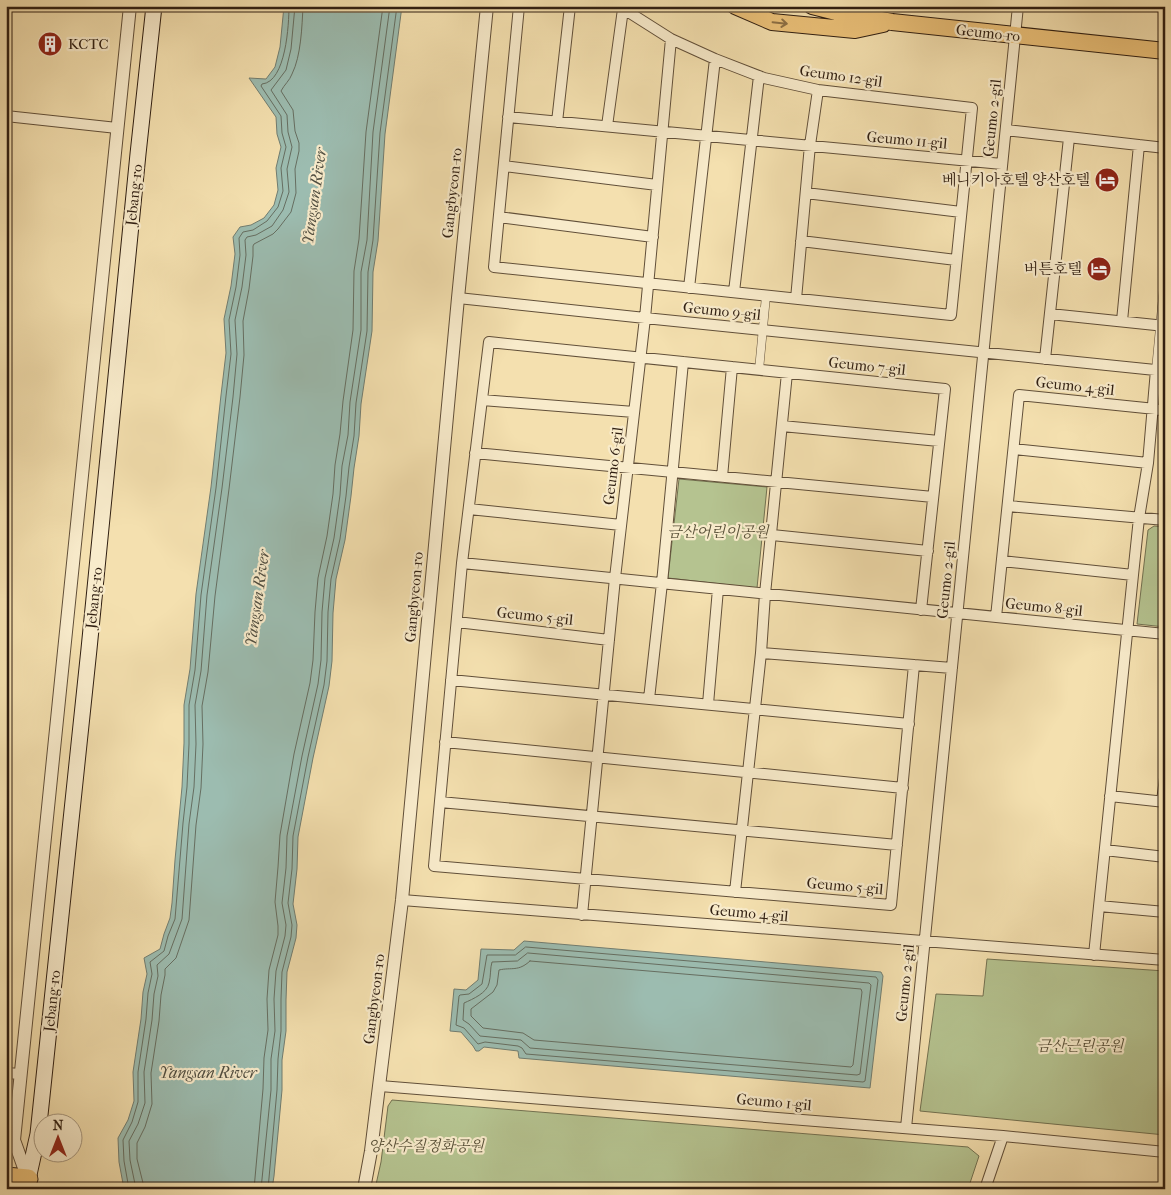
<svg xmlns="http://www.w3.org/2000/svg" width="1171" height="1195" viewBox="0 0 1171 1195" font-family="'IM FELL French Canon','Noto Serif KR',serif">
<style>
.green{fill:#b5c390;stroke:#727151}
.water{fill:#9cbcb0;stroke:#717d71}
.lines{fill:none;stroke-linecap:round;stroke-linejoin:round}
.shore{stroke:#666e61;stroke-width:1}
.pedestrian-casing{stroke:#614f39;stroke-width:9}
.minor-casing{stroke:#614f39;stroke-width:12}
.tertiary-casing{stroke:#614f39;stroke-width:14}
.secondary-casing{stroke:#301f12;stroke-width:17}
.primary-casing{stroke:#301f12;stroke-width:18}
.motorway-casing{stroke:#301f12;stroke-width:21}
.pedestrian{stroke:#f8ebcb;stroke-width:8}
.minor{stroke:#f8ebcb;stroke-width:10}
.tertiary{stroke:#f8ebcb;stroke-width:12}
.secondary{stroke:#f8ebcb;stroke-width:15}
.primary{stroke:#eac078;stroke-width:16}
.motorway{stroke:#eac078;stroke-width:19}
.oneway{stroke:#8d7045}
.labels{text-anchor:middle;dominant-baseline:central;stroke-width:4.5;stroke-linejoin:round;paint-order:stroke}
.street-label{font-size:15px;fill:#301f12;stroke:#f8ebcb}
.poi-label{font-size:15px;fill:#301f12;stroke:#f8ebcb;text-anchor:end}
.park-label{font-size:15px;font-style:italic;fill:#585038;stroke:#f8ebcb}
.water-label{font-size:16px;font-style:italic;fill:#504e41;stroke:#f8ebcb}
</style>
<rect width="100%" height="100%" fill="#f4e0af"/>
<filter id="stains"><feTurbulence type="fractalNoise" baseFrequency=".004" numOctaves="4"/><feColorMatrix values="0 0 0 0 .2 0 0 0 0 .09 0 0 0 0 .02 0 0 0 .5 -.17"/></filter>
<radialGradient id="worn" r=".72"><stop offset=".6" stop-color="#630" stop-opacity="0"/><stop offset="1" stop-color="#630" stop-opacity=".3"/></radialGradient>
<path class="green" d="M679,479L767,487L757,588L668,578Z
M1154,526L1165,527V627L1137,624L1148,530Z
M987,959L1165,971V1135L920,1111L936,994L983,996Z
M392,1100L968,1147L979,1156L968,1189H375L381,1162L388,1106Z"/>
<path class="water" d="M284,6H402L385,134L378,241L373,272L372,331L361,404L359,436L354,468L351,496L345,540L336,579L333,613L332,661L329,686L313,758L298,837L297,869L293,904L297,925L296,938L287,972L286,1000V1031L282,1060V1090L274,1176L272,1189H124L119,1162L118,1138L128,1120L134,1101L133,1072L141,1019L143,992L147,974L144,958L160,949L164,934L170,918L172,903L175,860L182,787L184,743V705L190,669L196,594L211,487L221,395L226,353L224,319L231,286L235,254L233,237L240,227L251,225L264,218L274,205L278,190L276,168L281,147L277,134L276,117L249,78L266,79L275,67L280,47Z
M524,941L881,972L883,976L870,1088L519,1058L518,1051L484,1047L479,1051H476L473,1046L461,1032L450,1031L454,989L466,990L478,980L481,949L514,950Z"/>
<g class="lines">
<path class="shore" d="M526,947L876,977L878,980L865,1081L863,1082L526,1054L522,1048L518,1046L485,1042L478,1044L464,1028L456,1025L459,996L460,995L469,994L482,984L487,955H515Z
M528,953L869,983L871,985L860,1074L857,1075L530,1048L521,1040L480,1036L469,1024L463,1020L464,1003C473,999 487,993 489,983C491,976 490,968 492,962L517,961Z
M530,961L861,989L862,992L853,1065L851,1067L534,1040L523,1033L483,1028L471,1016V1009L493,992L497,985L499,970C512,967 518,972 530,961Z
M129,1189L124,1161L123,1140L132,1122L138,1102V1072L146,1019L148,993L152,974L150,962L164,951L168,936L175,919L183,823L187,787L189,744V705L195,670L201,595L216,488L226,396L231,354L229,320L236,287L240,255L239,238L243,232L253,230L267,221L278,207L283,191L281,168L286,147L282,133L281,116L261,86L262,84C286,82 289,24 289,6
M135,1189V1184L130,1160L129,1141L138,1124L145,1103L144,1072L152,1020L154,994L158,976L157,965L169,954L182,919L189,824L194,787L196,744L195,705L201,671L207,595L222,488L233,397L237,354L235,320L242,287L246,255L245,240L247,237L256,235L272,226L283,210L289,192L287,169L292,147L288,132L287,115L271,90L286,70L291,49L295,6
M143,1189V1183L137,1159V1143L145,1127L152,1104L151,1073L159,1021L161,995L165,975V969L176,958L189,920L196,825L201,788L203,744L202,706L208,672L215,596L229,489L240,397L244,355L243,321L249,289L253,256V246L254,244L273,234L278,229L291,212L296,193L295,169L299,151V143L295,131L293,110L281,91C284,85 290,80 292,74C301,56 302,27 303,6
M254,1189L263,1089L264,1058L268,1030L267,999L269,970L278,935V926L275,902L278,867L280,835L294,754L310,683L313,660L315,612L318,578L327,536L333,494L335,465L340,434L343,401L353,330L354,271L359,239L366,132L383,6
M261,1189L271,1090V1059L275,1031L274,999L276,971L285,936L286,925L282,903L286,868L287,836L302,756L318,684L321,660L322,612L325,578L334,538L340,495L342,466L348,435L350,402L361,330V272L367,240L373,132L390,6
M268,1189L277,1090L278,1059L281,1031V999L282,972L291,937L292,925L288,903L292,869L293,836L308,757L324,685L327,661L328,612L331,579L340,539L346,496L349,467L354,436L356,403L367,331L368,272L373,240L380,133L397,6"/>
<defs>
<path id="pedestrian" d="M759,370L766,296
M1156,370L1165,275"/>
<path id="minor" d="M519,6L494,267L951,315L972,108L818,90L764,78L715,59L671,39L619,6
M6,116L117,128
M508,117L1002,164
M557,122L570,6
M607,126L623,9
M1006,130L1165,148
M504,166L657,185
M806,193L961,212
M499,217L653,237
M801,241L956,260
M689,288L715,59
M734,292L759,76
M458,298L645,318L1165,371
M796,299L810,145L818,90
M1050,314L1165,326
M1122,321L1139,145
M1045,359L1069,138
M482,400L634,412
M782,426L939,441
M1014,449L1148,463
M475,453L933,497
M722,477L732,367
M1008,506L1165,520
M469,509L621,525
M772,535L928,551
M1002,561L1133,575
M462,563L1165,634
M996,617L1019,395L1165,410
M457,622L609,640
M761,653L952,668
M914,665L891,905L434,866L462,563L489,342L945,389L921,610
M451,680L909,724
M649,699L662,583L683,362
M708,704L718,589
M445,742L903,788
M1110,796L1165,802
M1162,801L1165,778
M440,802L897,845
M1105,850L1165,857
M735,892L761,653L765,594L787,373
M402,900L1165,960
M1099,906L1165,912
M582,915L615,578L645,318L671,39
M1094,955L1133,575L1139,518L1148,463L1156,370
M6,1073L21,1074
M380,1086L1003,1136L1165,1152
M906,1128L1018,6
M985,1189L1003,1136"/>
<path id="tertiary" d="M20,1189L28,1179L14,1140L130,6
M364,1189L371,1151L402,900L458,298L487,6"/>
<path id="secondary" d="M28,1189V1179L38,1134L89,649L138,154L154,6"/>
<path id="primary" d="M735,6L772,22L855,30L883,24
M812,6L836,12L892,22L1165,51"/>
<path id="motorway" d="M6,1177L28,1179"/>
</defs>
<use href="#pedestrian" class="pedestrian-casing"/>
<use href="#minor" class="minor-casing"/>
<use href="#tertiary" class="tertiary-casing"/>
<use href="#secondary" class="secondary-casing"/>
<use href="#primary" class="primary-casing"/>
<use href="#motorway" class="motorway-casing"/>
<use href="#pedestrian" class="pedestrian"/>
<use href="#minor" class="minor"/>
<use href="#tertiary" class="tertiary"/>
<use href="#secondary" class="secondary"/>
<use href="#primary" class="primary"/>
<use href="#motorway" class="motorway"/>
</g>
<defs><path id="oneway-shaft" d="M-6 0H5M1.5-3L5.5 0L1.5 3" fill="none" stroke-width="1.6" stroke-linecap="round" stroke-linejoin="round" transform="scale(1.25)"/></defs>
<use class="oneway" href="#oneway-shaft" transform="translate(780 23) rotate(6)"/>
<defs>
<symbol id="building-disc" viewBox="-11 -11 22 22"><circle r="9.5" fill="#8f2418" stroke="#f8ebcb"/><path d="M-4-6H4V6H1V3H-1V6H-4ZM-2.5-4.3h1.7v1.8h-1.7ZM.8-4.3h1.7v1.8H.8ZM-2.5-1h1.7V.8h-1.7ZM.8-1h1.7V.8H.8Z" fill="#fff"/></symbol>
<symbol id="hotel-disc" viewBox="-11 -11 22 22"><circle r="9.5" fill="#8f2418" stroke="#f8ebcb"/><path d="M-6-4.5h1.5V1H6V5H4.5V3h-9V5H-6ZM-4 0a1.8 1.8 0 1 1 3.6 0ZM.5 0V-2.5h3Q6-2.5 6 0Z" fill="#fff"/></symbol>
</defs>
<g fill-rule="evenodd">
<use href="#building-disc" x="36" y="30" width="28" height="28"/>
<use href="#hotel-disc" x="1093" y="166" width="28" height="28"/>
<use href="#hotel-disc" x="1085" y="255" width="28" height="28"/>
</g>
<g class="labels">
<g class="street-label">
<text transform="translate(988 33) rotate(6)">Geumo-ro</text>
<text transform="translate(841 76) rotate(8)">Geumo 12-gil</text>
<text transform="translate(992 118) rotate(-84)">Geumo 2-gil</text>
<text transform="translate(907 140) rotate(5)">Geumo 11-gil</text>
<text transform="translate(452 193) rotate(-84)">Gangbyeon-ro</text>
<text transform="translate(134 195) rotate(-84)">Jebang-ro</text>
<text transform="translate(722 311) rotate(6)">Geumo 9-gil</text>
<text transform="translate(867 366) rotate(6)">Geumo 7-gil</text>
<text transform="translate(1075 386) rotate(6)">Geumo 4-gil</text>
<text transform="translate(613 466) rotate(-83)">Geumo 6-gil</text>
<text transform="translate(946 580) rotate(-84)">Geumo 2-gil</text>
<text transform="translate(414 597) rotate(-85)">Gangbyeon-ro</text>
<text transform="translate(94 598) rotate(-84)">Jebang-ro</text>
<text transform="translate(1044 607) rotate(6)">Geumo 8-gil</text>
<text transform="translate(535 616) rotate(6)">Geumo 5-gil</text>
<text transform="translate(845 886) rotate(5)">Geumo 5-gil</text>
<text transform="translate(749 913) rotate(5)">Geumo 4-gil</text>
<text transform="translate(905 983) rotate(-84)">Geumo 2-gil</text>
<text transform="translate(374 999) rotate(-83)">Gangbyeon-ro</text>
<text transform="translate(52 1001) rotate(-84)">Jebang-ro</text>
<text transform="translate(774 1102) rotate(5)">Geumo 1-gil</text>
</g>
<g class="poi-label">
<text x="68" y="44" text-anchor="start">KCTC</text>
<text x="1090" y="180">베니키아호텔 양산호텔</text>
<text x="1082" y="269">버튼호텔</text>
</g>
<g class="park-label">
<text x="718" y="532">금산어린이공원</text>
<text x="1080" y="1046">금산근린공원</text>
<text x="426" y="1146">양산수질정화공원</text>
</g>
<g class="water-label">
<text transform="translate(314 196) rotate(-82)">Yangsan River</text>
<text transform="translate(257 598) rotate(-82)">Yangsan River</text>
<text x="208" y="1072">Yangsan River</text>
</g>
</g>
<rect width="1171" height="1195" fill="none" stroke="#f4e0af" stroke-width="25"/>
<rect x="8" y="8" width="1156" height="1180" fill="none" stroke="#301f12" stroke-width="2.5"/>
<rect x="12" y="12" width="1146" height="1170" fill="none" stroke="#301f12"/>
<g transform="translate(58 1138)"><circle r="24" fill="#f8ebcb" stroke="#a89981"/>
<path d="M0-4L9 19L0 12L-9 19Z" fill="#8f2418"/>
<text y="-8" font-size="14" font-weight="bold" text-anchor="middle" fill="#301f12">N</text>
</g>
<rect width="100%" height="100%" filter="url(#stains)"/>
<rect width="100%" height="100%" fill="url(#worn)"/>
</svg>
